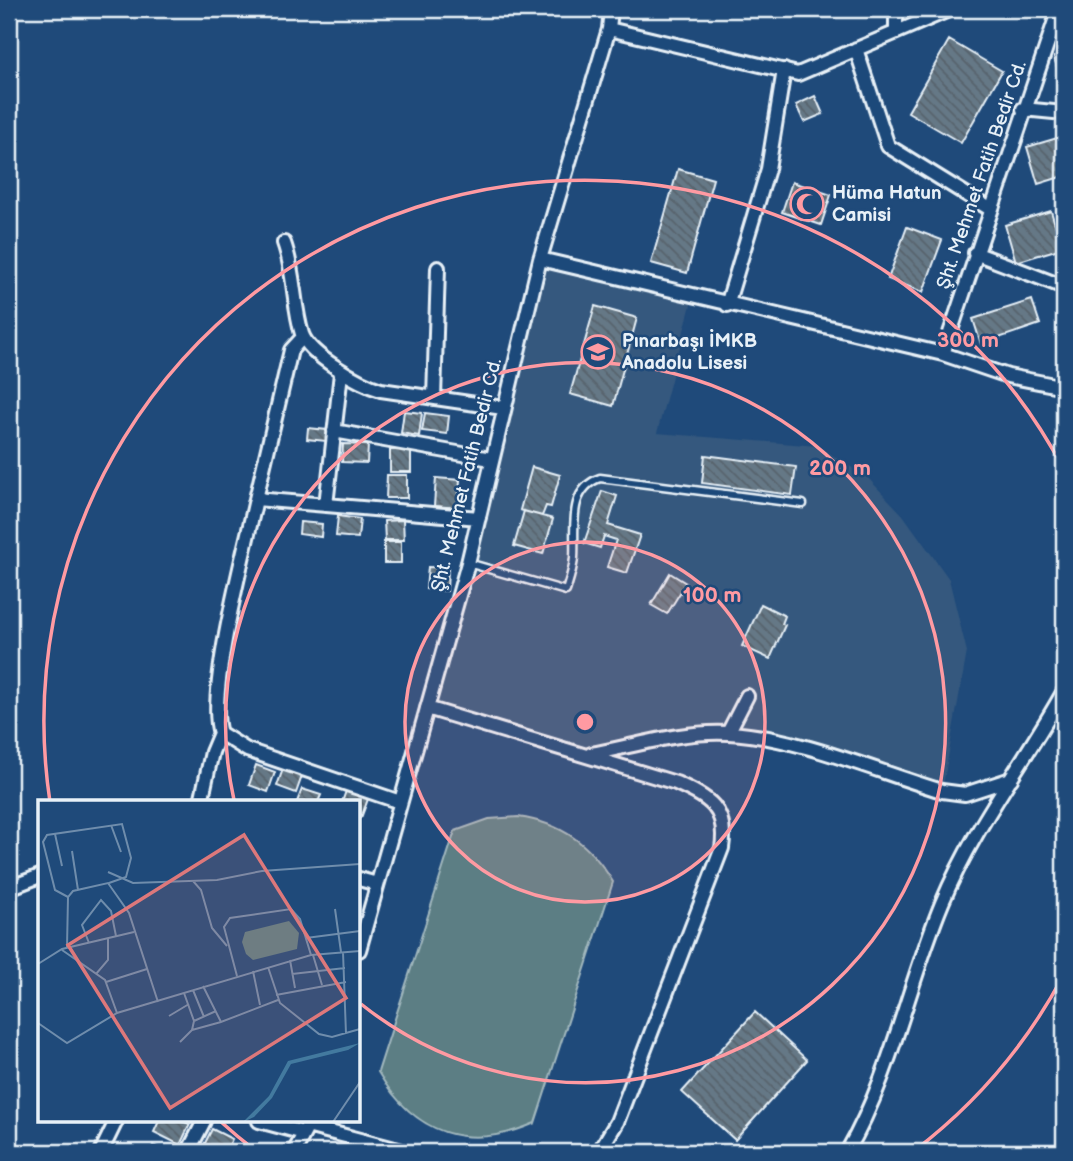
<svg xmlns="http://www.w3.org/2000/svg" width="1073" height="1161" viewBox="0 0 1073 1161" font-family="'Balsamiq Sans',sans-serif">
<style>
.built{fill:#34587e}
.pitch{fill:#5b7e84;stroke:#a2b8be;stroke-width:2}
.building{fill:url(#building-back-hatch);stroke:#e8f1f8;stroke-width:2}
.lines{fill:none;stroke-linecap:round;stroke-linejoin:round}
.lane-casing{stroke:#e8f1f8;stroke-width:11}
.street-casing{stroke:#e8f1f8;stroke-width:18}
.lane{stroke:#1f4a7a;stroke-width:6}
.street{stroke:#1f4a7a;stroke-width:12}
.ring{fill:none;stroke:#ff9aa2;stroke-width:3.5}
.labels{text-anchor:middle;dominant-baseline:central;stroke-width:5;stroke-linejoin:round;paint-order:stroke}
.street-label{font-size:19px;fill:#e8f1f8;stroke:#1f4a7a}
.poi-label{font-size:19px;font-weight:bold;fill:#e8f1f8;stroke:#1f4a7a;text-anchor:start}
.inset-road{fill:none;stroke:#6f8dac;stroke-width:2}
.view{fill:#dd787b;fill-opacity:0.15;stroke:#dd787b;stroke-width:3.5}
.inset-edge{fill:none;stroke:#e8f1f8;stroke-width:3.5}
.centre{fill:#ff9aa2;stroke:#1f4a7a;stroke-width:3.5}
.ring-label{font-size:21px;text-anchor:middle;font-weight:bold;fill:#ff9aa2;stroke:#1f4a7a;stroke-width:5;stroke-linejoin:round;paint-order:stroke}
</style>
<defs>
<pattern id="building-back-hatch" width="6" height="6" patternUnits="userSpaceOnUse" patternTransform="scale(1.75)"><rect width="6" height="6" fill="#657886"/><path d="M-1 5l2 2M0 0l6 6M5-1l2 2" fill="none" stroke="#57626b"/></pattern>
</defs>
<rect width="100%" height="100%" fill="#1f4a7a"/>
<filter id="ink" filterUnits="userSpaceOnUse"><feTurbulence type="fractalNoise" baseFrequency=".0143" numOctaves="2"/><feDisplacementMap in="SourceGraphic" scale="14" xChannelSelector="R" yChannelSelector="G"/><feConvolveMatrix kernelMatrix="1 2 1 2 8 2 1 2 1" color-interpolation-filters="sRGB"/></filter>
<g filter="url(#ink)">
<path class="built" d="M540,259L693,297L657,433L818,446L868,478L903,515L949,579L967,652L942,791L803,748L728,733L588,755L427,708Z"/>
<path class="pitch" d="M518,817C562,823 590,844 613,882L535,1123C468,1152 415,1135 378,1072L455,831L489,819Z"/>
<path class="building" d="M814,9H862V12L814,11Z
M949,40L1002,71L961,143L908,112Z
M1064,53V92L1054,57Z
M815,96L823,114L804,122L796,105Z
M1064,136V176L1038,184L1027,147Z
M678,169L713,179L687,273L651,263Z
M792,182L831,195L821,225L782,212Z
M1051,211L1062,248L1016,262L1005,225Z
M907,227L942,240L923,292L888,279Z
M1032,300L1040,324L981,344L973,319Z
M595,306L637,318L613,406L570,394Z
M404,411L422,413L419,436L401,433Z
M425,413L449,416L447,434L422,431Z
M308,428L327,430L326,441L307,439Z
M343,444L368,445L367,463L342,462Z
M390,450H411V472H390Z
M705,455L796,467L792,495L702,483Z
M532,467L560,475L551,507L546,506L542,516L520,510Z
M387,475H407V498H386Z
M436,478L460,480L458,508L434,506Z
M602,491L617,496L608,525L640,535L627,573L607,567L616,540L604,536L600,548L584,543Z
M524,511L553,519L543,554L514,546Z
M338,516L360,519L358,538L336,536Z
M403,520L404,540H385L384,521Z
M300,522L322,524L321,537L299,534Z
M384,542H401V563H384Z
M428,567L448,568L447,591L426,589Z
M670,573L686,583L667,614L651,605Z
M761,604L785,616L782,624L785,625L770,659L742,646Z
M256,765L275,772L268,792L249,785Z
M283,769L302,776L296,793L277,786Z
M302,789L321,795L318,802H297Z
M346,791L368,799L361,818L359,802H342Z
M755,1012L807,1060L735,1140L682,1092Z
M159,1121H182L190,1124L180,1145L154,1132Z
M212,1129L232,1139L226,1152L201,1151Z
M153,1145L168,1152H150Z"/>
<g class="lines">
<defs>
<path id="lane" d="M468,563L566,591C569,581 573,570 574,558C576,531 566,490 600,478L803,504"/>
<path id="street" d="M609,29L798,74L951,9
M896,32V9
M856,49L888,146L990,209
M1023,109L1064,113
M284,243C295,273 293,305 302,334C309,355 360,384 381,390L503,408
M975,253L1064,287
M540,259L943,354L1008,376L1064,387
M727,305L768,169L784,70
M943,354L1059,9
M434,398L438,268
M334,431L491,459
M256,499L291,350L303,337
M326,505L341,373
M427,708L676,783C709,798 728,808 722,848L617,1122L599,1152
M728,733L747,696
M591,754C634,746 684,730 729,733C798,737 875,771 942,791L965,794L1011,779
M201,802L212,752L220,733
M400,802L247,750L220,733C206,693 246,546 256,499L479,518
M359,879L377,884
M9,888L40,876
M359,950L468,563L540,259L609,29L611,9
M259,1121L304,1133
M307,1126L406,1152
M101,1152L116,1121
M188,1152L204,1121
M294,1152L307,1128
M847,1152C891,1076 908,985 942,903C973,828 1025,761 1064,691"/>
</defs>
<use href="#lane" class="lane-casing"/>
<use href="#street" class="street-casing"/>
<use href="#lane" class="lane"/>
<use href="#street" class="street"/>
</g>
</g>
<circle cx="585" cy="722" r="180" fill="#ff9aa2" fill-opacity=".12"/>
<g class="ring">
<circle cx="585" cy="722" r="180"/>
<path d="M234 800A360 360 0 1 1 361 1004"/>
<path d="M1063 976A541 541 0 0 1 914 1151M256 1151A541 541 0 0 1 220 1121M50 802A541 541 0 0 1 1063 468"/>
</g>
<defs>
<symbol id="mosque-ring" viewBox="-11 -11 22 22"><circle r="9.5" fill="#1f4a7a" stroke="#ff9aa2" stroke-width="1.5"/><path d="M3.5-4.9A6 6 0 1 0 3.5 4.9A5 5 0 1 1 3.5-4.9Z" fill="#ff9aa2"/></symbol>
<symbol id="school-ring" viewBox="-11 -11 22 22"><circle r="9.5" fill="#1f4a7a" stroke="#ff9aa2" stroke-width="1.5"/><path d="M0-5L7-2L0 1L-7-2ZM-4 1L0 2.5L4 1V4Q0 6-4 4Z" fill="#ff9aa2"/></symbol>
</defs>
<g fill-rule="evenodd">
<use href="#mosque-ring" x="788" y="185" width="38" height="38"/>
<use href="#school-ring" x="579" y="333" width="38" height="38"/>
</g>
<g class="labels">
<g class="street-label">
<text transform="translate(982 175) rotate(-71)">Şht. Mehmet Fatih Bedir Cd.</text>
<text transform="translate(467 475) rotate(-76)">Şht. Mehmet Fatih Bedir Cd.</text>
</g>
<g class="poi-label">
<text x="832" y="193">Hüma Hatun<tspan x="832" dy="22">Camisi</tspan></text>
<text x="622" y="341">Pınarbaşı İMKB<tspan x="622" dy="22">Anadolu Lisesi</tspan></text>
</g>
</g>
<g transform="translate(38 800)">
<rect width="322" height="322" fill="#1f4a7a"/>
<path d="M251,121L261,133L259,149L215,160L208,154L204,142L207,132Z" fill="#5b7e84"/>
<path d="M322,243L310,250L253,264L234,298L216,317L205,322L231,296L250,261Z" fill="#437a9f"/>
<path class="inset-road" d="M73,25L83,52M17,34L24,66M34,51L40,90M70,72L95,83L179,80L224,71L322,64M155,81L163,90L174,128L189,146M30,97L17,90L5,42L9,35L84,24L93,58L88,77L71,83M297,109L303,152M268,138L322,131M51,143L44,125L63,100L73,111L78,136M29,147L30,97L35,91L70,83L91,113L120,202M24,150L67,180L79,213M305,152L308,234M275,155L284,185M252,160L257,188M0,164L24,149L96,132M230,167L242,203L281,234L294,237L322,229M215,171L222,205M58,174L70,160V138M254,174L307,168M199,176L186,127L192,118L253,109L262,119L273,155M68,182L109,169M165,186L183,222L240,200M155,190L166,217M238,195L308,182M131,216L151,204M156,221L178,211M0,223L29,243L79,213L273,155L322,151M154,230L183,222M142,242L154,230L156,221L146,193M295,322L322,282"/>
<path class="view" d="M206,35L308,198L132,308L30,145Z"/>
<rect width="322" height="322" class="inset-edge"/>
</g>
<circle cx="585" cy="722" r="10" class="centre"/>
<g class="ring-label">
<text x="968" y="347">300 m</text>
<text x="840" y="475">200 m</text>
<text x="712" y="602">100 m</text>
</g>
<rect width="1073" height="1161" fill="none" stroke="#1f4a7a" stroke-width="35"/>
<rect x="18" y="18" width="1038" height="1126" fill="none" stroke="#e8f1f8" stroke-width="2.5" filter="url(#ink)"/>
</svg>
